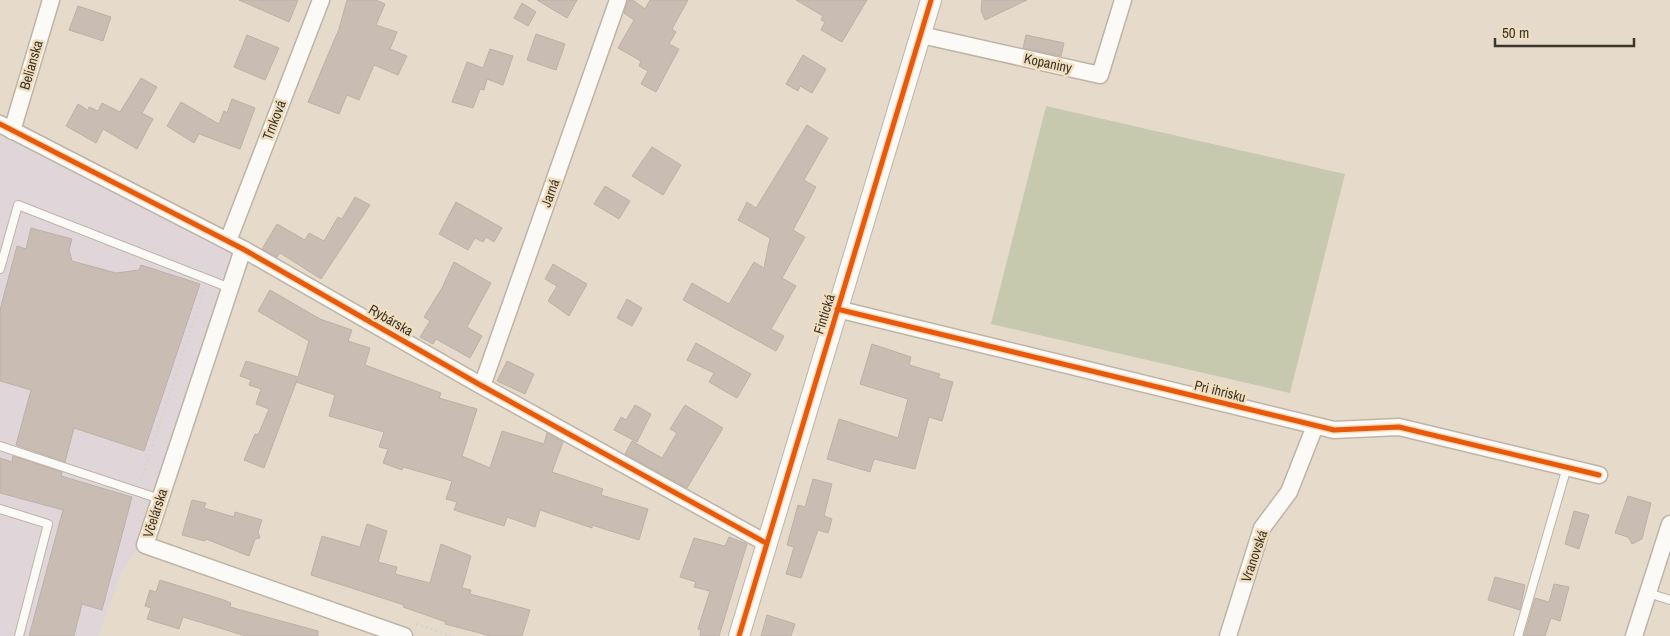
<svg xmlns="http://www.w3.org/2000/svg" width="1670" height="636" viewBox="0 0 1670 636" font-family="'Archivo Narrow',sans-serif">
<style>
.industrial{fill:#e0d6da}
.green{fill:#c6c9ae}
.building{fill:#c9bdb3;stroke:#bcb1a7}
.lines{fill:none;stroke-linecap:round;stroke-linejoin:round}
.service-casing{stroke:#bdb4a7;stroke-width:10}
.minor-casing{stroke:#bdb4a7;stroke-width:19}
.tertiary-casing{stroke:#bdb4a7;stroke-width:22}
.path{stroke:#d8d5d0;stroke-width:3;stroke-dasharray:2.5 2.5;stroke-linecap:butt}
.service{stroke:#fbfaf7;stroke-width:8}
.minor{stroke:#fbfaf7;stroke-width:16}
.tertiary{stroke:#fbfaf7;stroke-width:20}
.cycleway-casing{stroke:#f1debf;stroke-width:8}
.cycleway{stroke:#e8590c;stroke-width:5}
.labels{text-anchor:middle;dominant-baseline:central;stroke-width:5;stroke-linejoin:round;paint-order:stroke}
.street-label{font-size:14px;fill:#3c3529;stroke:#f1debf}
</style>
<rect width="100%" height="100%" fill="#e6dbca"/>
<path class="industrial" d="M0,117L240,242L144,538L121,574L98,636H0Z"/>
<path class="green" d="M1046,106L1345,174L1290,393L991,324Z"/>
<path class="building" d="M239,0H298L289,22Z
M347,0H376L385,4L376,25L397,32L390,49L407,56L398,75L374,65L359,100L347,95L339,114L308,102L339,29Z
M537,0H577L567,18Z
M628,0H633L645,9L650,0H688L672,29L676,32L669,44L679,49L656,92L641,84L648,71L639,66L641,61L618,48L634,20L624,13Z
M796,0H867L842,42L821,30L825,22L821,20L823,16Z
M982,0H1027L985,20L981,10Z
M522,3L536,12L528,26L514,18Z
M78,6L111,17L103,41L69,30Z
M536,34L565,44L556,70L527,60Z
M247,35L279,48L265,80L234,67Z
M1026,35L1064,43L1061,56L1023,48Z
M490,49L513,56L503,85L487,79L484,90L480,89L473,108L452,102L467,62L483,68Z
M803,55L826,69L812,93L800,86L798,91L786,84Z
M141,78L157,87L142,113L153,119L137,149L103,129L96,143L66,126L78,104L88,110L89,107L98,111L102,103L120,112Z
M232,99L255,108L240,149L199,134L194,143L167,126L181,102L219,124L224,111L227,113Z
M807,125L828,138L804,180L816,187L793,230L805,237L782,278L796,286L771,329L784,336L776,351L683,300L692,283L729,304L754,262L764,268L770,238L738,220L747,202L756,208Z
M652,147L681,165L663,195L632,176Z
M605,186L630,201L619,219L594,204Z
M355,197L370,205L321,279L280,253L277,257L262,249L277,224L305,240L309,233L324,241L338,217L342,219Z
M456,202L502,228L494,242L486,237L483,242L475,238L468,250L439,234Z
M31,228L72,239L69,250L72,261L116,273L139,270L141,265L200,284L144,451L74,428L65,462L16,445L31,390L0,381V310L17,246L26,249Z
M454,262L491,283L467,327L482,336L470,358L436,339L433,344L420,337L430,321L424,317L442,288Z
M553,264L587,284L569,316L548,301L557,286L545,279Z
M270,290L320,319L352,330L348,341L370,348L365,365L441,393L439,398L477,409L462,456L490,468L502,431L544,444L547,433L563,442L552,472L603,489L601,495L648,509L639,540L592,525V528L540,510L535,527L507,517L504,526L454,510L457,502L446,499L452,481L403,467L402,470L383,463L388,449L379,447L384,432L329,416L335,395L296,382L297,380L264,468L244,460L255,434L258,435L269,409L256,404L261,389L249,385L251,380L240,376L246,361L298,377L309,341L258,311Z
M627,299L642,308L632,326L617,318Z
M696,343L751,374L737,398L709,382L714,373L687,360Z
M872,344L911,357L909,365L940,374L938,378L953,382L942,421L929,417L915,469L874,459L870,472L827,459L839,419L898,438L908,399L860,384Z
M507,361L534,374L525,394L497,381Z
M635,405L651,414L637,442L614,430L621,417L626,420Z
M685,405L723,428L687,488L625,454L632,441L662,458L677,433L670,429Z
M13,456L62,472L61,476L132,497L102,610L82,604L74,636H29L63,510L0,493V458L12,462Z
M813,479L832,484L824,516L832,519L828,533L818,530L801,578L786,574L794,547L787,545L798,505L805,507Z
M1628,496L1651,503L1642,539L1632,544L1628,537L1615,533Z
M192,500L206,503L204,508L234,517L235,512L262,520L258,532L260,538L255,539L249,556L206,539L205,541L182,535Z
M1574,511L1589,515L1579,549L1565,544Z
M367,524L387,531L378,562L397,567L395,574L430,583L441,544L471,556L462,588L471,590L470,594L530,610L522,636H491L445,624L446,622L403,607L404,605L311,575L322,536L360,547Z
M729,537L747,544L719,636H700L701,630L698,629L710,591L694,587L696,582L680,577L694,538L725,546Z
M1495,577L1525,585L1520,610L1488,600Z
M160,580L224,600L231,603L230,607L318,631V636H246L183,617L179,629L147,619L151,608L145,606L150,590L156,592Z
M1554,584L1569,587L1560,621L1551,618L1545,636H1524L1535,598L1549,602Z
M767,615L795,624L791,636H761Z"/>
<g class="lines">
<defs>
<path id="service" d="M0,269L18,205L230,288
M0,446L160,499
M0,509L48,524L19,636
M1648,593L1670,600
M1518,636L1567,467"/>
<path id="minor" d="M921,35L1100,75L1123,0
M0,124L243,249L482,386L766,543
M12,131L51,0
M228,241L321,0
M243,249L145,545L404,636
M837,309L1334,430L1399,427L1599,475
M482,386L618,0
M1228,636L1262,528L1289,492L1315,426
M1634,636L1670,524"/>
<path id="tertiary" d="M739,636L931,0"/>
</defs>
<use href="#service" class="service-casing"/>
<use href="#minor" class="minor-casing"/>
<use href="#tertiary" class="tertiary-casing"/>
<path class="path" d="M141,480L204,289
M416,624L451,636"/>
<use href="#service" class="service"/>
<use href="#minor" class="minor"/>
<use href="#tertiary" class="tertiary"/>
<defs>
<path id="cycleway" d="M0,124L243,249L482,386L766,543
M837,309L1334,430L1399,427L1599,475
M739,636L931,0"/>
</defs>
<use href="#cycleway" class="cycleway-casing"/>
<use href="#cycleway" class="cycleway"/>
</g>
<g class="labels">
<g class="street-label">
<text transform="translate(1048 63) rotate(12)">Kopaniny</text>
<text transform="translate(31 65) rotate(-74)">Belianska</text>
<text transform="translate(274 120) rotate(-69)">Trnková</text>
<text transform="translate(550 193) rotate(-70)">Jarná</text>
<text transform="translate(824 314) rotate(-73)">Fintická</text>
<text transform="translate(391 320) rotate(30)">Rybárska</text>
<text transform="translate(1220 391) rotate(14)">Pri ihrisku</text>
<text transform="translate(155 513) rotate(-72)">Včelárska</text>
<text transform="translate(1254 556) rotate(-71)">Vranovská</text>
</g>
</g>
<path d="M1495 38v8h139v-8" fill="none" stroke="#3c3529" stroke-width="2.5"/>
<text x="1502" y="38" font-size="15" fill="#3c3529" stroke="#f1debf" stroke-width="4" paint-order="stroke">50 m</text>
</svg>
